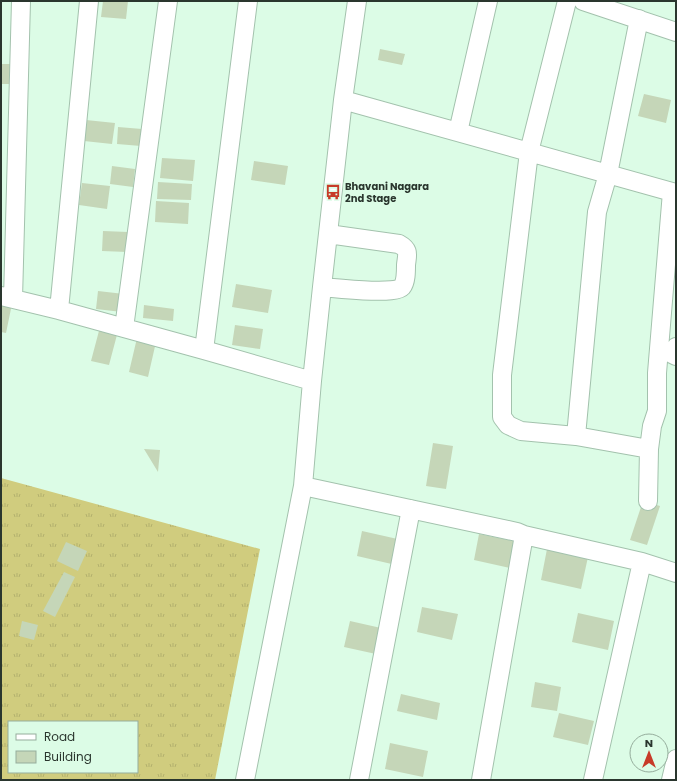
<svg xmlns="http://www.w3.org/2000/svg" width="677" height="781" viewBox="0 0 677 781" font-family="Poppins,sans-serif">
<style>
.grass{fill:url(#grass-tufts);fill-rule:evenodd}
.building{fill:#c5d6b8}
.lines{fill:none;stroke-linecap:round;stroke-linejoin:round}
.minor-casing{stroke:#a3c2ad;stroke-width:20}
.minor{stroke:#fff;stroke-width:18}
.labels{text-anchor:middle;dominant-baseline:central;stroke-width:4;stroke-linejoin:round;paint-order:stroke}
.poi-label{font-size:10px;font-weight:bold;fill:#2a362e;stroke:#dcfce6;text-anchor:start}
</style>
<defs>
<pattern id="grass-tufts" width="24" height="20" patternUnits="userSpaceOnUse"><rect width="24" height="20" fill="#d0cc7e"/><path d="M3 7l-1-3M5 7V3M7 7l1-3M15 17l-1-3M17 17v-4M19 17l1-3" fill="none" stroke="#b3b06d"/></pattern>
</defs>
<rect width="100%" height="100%" fill="#dcfce6"/>
<path class="grass" d="M1,478L260,549L215,780H1ZM9,722H137V772H9Z"/>
<path class="building" d="M103,1H128L126,19L101,17Z
M380,49L405,54L402,65L378,60Z
M1,64H17V84H1Z
M644,94L671,100L666,123L638,116Z
M86,120L115,123L112,144L84,141Z
M118,127L142,129L141,146L117,144Z
M162,158L195,160L193,181L160,178Z
M254,161L288,166L285,185L251,180Z
M112,166L135,169L133,187L110,184Z
M158,182L192,184L191,200L157,199Z
M82,183L110,186L107,209L79,205Z
M156,201L189,203L188,224L155,222Z
M103,231L128,232L127,252L102,251Z
M236,284L272,290L268,313L232,307Z
M98,291L124,294L122,312L96,309Z
M1,297L13,299L6,333L1,332Z
M144,305L174,309L173,321L143,318Z
M235,325L263,329L260,349L232,345Z
M100,327L118,331L109,365L91,361Z
M137,338L156,342L148,377L129,372Z
M433,443L453,446L446,489L426,486Z
M144,449L160,450L158,472Z
M643,501L660,506L647,545L630,540Z
M362,531L402,540L396,565L357,556Z
M479,534L519,542L514,569L474,560Z
M66,542L87,551L78,571L57,561Z
M547,549L588,557L581,589L541,580Z
M64,572L75,577L55,617L43,611Z
M422,607L458,614L452,640L417,632Z
M578,613L614,621L608,650L572,642Z
M22,621L38,625L34,640L19,636Z
M350,621L381,628L376,654L344,647Z
M535,682L561,687L557,711L531,707Z
M401,694L440,703L437,720L397,711Z
M559,713L594,721L588,745L553,737Z
M390,743L428,751L423,777L385,769Z"/>
<g class="lines">
<defs>
<path id="minor" d="M567,1L529,152L502,375V417L508,425L521,431L576,436L649,449L652,426L657,411V373L672,192
M583,1L676,32
M343,100L676,193
M458,132L488,1
M322,287C335,288 395,295 402,287C406,282 406,272 406,265C407,255 410,250 399,244L328,234
M1,296L59,310L204,350L312,381
M13,299L21,1
M59,310L89,1
M124,328L168,1
M676,347L672,354L676,356
M204,350L248,1
M576,436L597,212L608,174L639,19
M303,486L517,532L524,535L642,562L676,573
M648,501L649,449
M245,780L303,486L312,381L322,287L343,100L357,1
M359,780L411,509
M481,780L524,535
M593,780L642,562
M671,780L676,759"/>
</defs>
<use href="#minor" class="minor-casing"/>
<use href="#minor" class="minor"/>
</g>
<defs>
<symbol id="bus-bare" viewBox="-9 -9 18 18"><path d="M-5-6H5V4H4V6H2V4H-2V6H-4V4H-5ZM-3.5-4V0h7V-4ZM-3.5 1.2v1.5H-2V1.2ZM2 1.2v1.5H3.5V1.2Z" fill="#c73b28" stroke="#dcfce6" stroke-width="2.5" paint-order="stroke"/></symbol>
</defs>
<g fill-rule="evenodd">
<use href="#bus-bare" x="322" y="181" width="22" height="22"/>
</g>
<g class="labels">
<g class="poi-label">
<text x="345" y="186">Bhavani Nagara<tspan x="345" dy="12">2nd Stage</tspan></text>
</g>
</g>
<rect width="677" height="781" fill="none" stroke="#2a362e" stroke-width="4"/>
<rect x="8" y="721" width="130" height="52" fill="#dcfce6" stroke="#95ad9c"/>
<rect x="16" y="734" width="20" height="6" fill="#ffffff" stroke="#95ad9c"/>
<text x="44" y="741" font-size="12" fill="#2a362e">Road</text>
<rect x="16" y="751" width="20" height="12" fill="#c5d6b8" stroke="#95ad9c"/>
<text x="44" y="761" font-size="12" fill="#2a362e">Building</text>
<g transform="translate(649 753)"><circle r="19" fill="#dcfce6" stroke="#95ad9c"/>
<path d="M0-3L7 15L0 10L-7 15Z" fill="#c73b28"/>
<text y="-6" font-size="11" font-weight="bold" text-anchor="middle" fill="#2a362e">N</text>
</g>
</svg>
